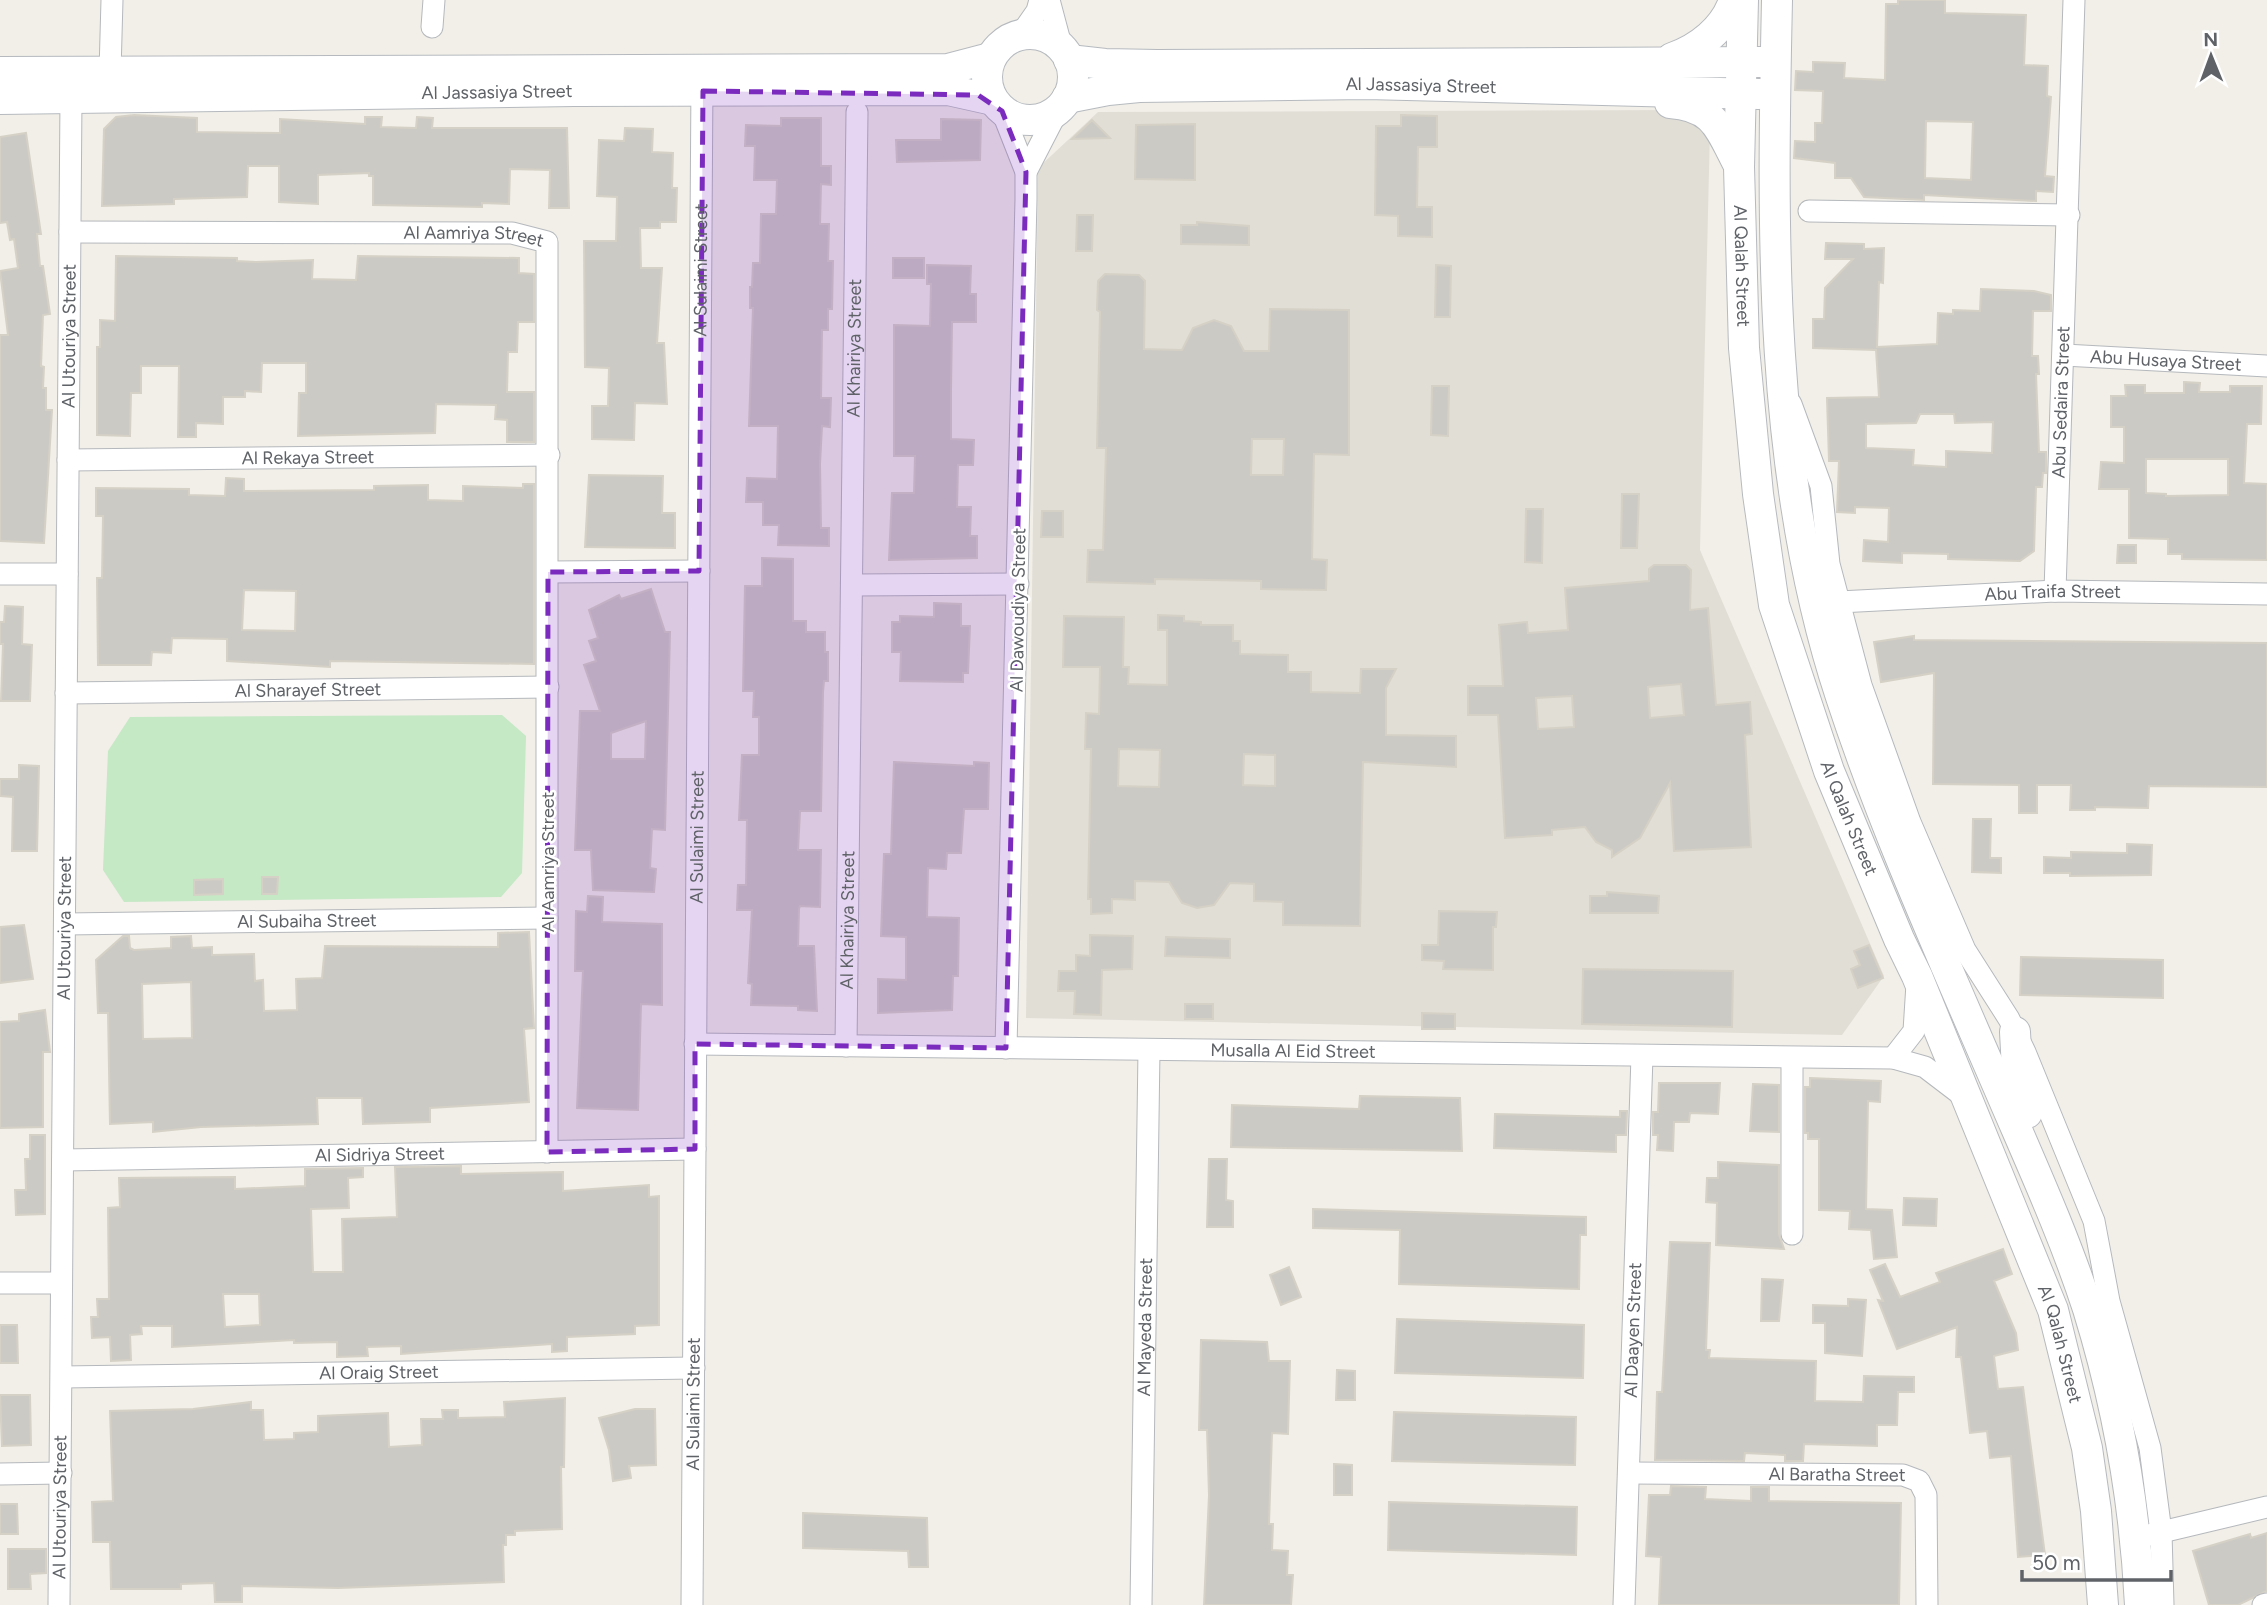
<svg xmlns="http://www.w3.org/2000/svg" width="2267" height="1605" viewBox="0 0 2267 1605" font-family="Figtree,sans-serif">
<style>
.education{fill:#e1ded6}
.green{fill:#c5e8c5}
.building{fill:#cccac5;stroke:#d6d1c6;stroke-width:2;fill-rule:evenodd}
.lines{fill:none;stroke-linecap:round;stroke-linejoin:round}
.street-casing{stroke:#b5b8bc;stroke-width:23}
.secondary-casing{stroke:#b6babf;stroke-width:32}
.street{stroke:#fff;stroke-width:21}
.secondary{stroke:#fff;stroke-width:30}
.marked{fill:#7b2cbf;fill-opacity:0.2;stroke:#7b2cbf;stroke-width:5;stroke-dasharray:14 9;stroke-linejoin:round}
.labels{text-anchor:middle;dominant-baseline:central;stroke-width:5;stroke-linejoin:round;paint-order:stroke}
.street-label{font-size:18px;fill:#5f6368;stroke:#fff}
</style>
<rect width="100%" height="100%" fill="#f1efe8"/>
<path class="education" d="M1689,110L1710,129L1700,550L1884,976L1842,1035L1026,1018L1038,168L1098,112Z"/>
<path class="green" d="M502,715L526,736L522,873L501,897L124,902L103,870L108,751L130,717Z"/>
<path class="building" d="M1898,0H1945V13L2026,15L2024,65L2048,66L2047,96L2051,97L2045,176L2054,177L2053,192L2036,191V201L1924,195V200L1864,197L1851,178H1835V163L1794,158L1795,141L1815,142V123H1822L1823,91L1795,90L1796,71L1813,72V62L1845,63L1844,78L1885,80L1886,4H1898ZM1926,121L1973,122L1971,180L1925,178Z
M134,115L197,118V132L280,133V119L365,124V117H382L381,127L416,128L417,117L433,118L432,128H567L569,208H549L550,170L510,169L509,204L482,203V207L373,205V176H369V173L318,175V204L279,202V166H248L247,197L174,199V204L102,206L104,129L116,117Z
M1401,115L1437,116V147H1418L1417,207H1432V237L1398,236V216L1375,215L1376,126H1401Z
M781,118H821V166H831V185L821,184L820,224H829L828,261H833L832,309H828V330H822L821,398H831L830,427L822,426L820,464L821,528H829V546L778,545L779,525H763V502H746L747,478L777,479L778,426H749L753,308H750V287H752L753,263H760L761,214H776L777,180H754L755,146H745L746,125L781,126Z
M941,119L981,120L980,160L897,162L896,140H941Z
M1092,120L1110,138L1072,139Z
M1195,124V180L1135,179L1136,125Z
M625,128L653,129L652,152L673,153L672,188H677L676,222H660V228H640L641,268H662L657,343H664L667,404L635,403L634,440L592,439V406H608L609,368L585,367L584,241H616L617,197L597,196L599,140L624,141Z
M26,133L41,234H37L40,266H43L50,314L43,315L41,366L44,367L43,388H46V410H52L44,543L0,541V335H8L0,271L18,268L14,239L10,240L7,222L0,223V137Z
M1077,215H1093L1092,251H1076Z
M1197,222L1249,226V245L1181,244V225H1197Z
M1826,243L1864,244V249L1884,248L1883,283L1879,282L1877,347L1937,344L1938,313L1953,314V310L1980,311L1981,289L2034,291L2051,295V311H2033L2032,356H2038L2039,374H2036L2039,452H2046V473H2043L2042,487H2036L2034,551L2020,561L1948,559V554L1902,553V563L1863,561L1864,540L1888,542L1889,508L1855,507V513L1837,512L1839,461H1829L1827,398L1879,397L1876,350L1813,348V319H1824L1825,288L1853,259H1825ZM1920,414H1954L1955,423L1993,422L1992,453L1946,451V467L1913,465L1914,450L1866,448V424L1916,423Z
M116,256L237,258V261L256,262L313,260L312,279L356,280L358,256L519,258V273L534,274V322H518L517,352H508L507,392H534V442H507V420L495,419L496,405L436,404L435,433L298,436L299,393H306V363H262L261,392L245,391V397H223V424L196,423V437H178L179,366H141V393H131L130,436L97,435V347H100V320L115,321Z
M893,258H924V278H893Z
M927,265L971,266L970,294H976V322H952L951,389V439L974,440L973,465H958L957,507H971L970,536H977V558L889,560L892,493H914L915,456H894V325L930,326L931,284H927Z
M1436,265L1451,266L1450,317H1435Z
M1105,274L1139,275L1145,281L1144,349L1182,350L1193,328L1214,320L1231,326L1244,351H1269L1270,309L1349,310V455L1314,454L1312,559L1327,560L1326,590L1261,589V581L1155,579V584L1087,582L1088,550H1103L1106,448H1097L1100,312L1097,310L1098,281ZM1252,439H1284L1283,475H1251Z
M2184,382L2200,383L2199,392H2230V386H2262L2261,424H2247L2244,483L2267,484V560L2182,559V554H2168V539L2129,538V489H2099L2101,462L2124,463V427H2111V396H2126L2125,385H2145V393H2184ZM2146,459H2228V495L2166,496V494L2146,493Z
M1432,386H1449L1448,436L1431,435Z
M589,475L663,476L662,513H675V548L585,547Z
M226,478L244,479V491L374,490V486L428,485V500L463,501V486L523,488V484H534V664L330,661V667L227,661V639L172,638L171,653L152,652L151,665H98L97,578H102L103,516H96V488L189,489V495L225,496ZM244,590L296,591L295,631L242,630Z
M1622,494H1639L1637,548H1621Z
M1526,509H1543L1542,563L1525,562Z
M1042,511H1063V537H1041Z
M2118,545H2136V563H2117Z
M762,558L793,559V621H806V632H825V652H828V681H824L823,692L821,811H800L798,850H821L820,907L800,906L799,909L798,946H814L817,1011L798,1010V1006L751,1005L752,984L748,983L752,910H737L738,885H746L747,820H739L742,755H759V717H753L754,691H743L745,586H762Z
M1654,565H1686L1691,570L1690,610L1708,608L1716,705L1750,702L1752,734L1745,735L1751,847L1674,851L1670,783L1640,838L1612,857V850L1596,842L1585,827L1552,830V835L1505,838L1498,715H1468V686H1503L1499,625L1527,622L1528,633L1568,630L1565,588L1649,581V569ZM1681,684L1684,715L1650,718L1648,687ZM1572,696L1574,727L1538,729L1536,698Z
M651,589L665,632H670L665,830L652,829L650,868L656,869L654,892L593,890L591,850H575L580,711H600L584,665L596,661L589,641L598,638L589,610L619,595L621,599ZM646,721L645,759H611V733Z
M934,603L961,604V626H970L968,673H963V682L900,681L901,652H892V622H900V616L934,617Z
M5,606L23,607L22,644L32,645L30,701H1L3,644H0V622H4Z
M1158,615L1184,616V621L1201,622V625H1233V641H1240V654L1288,655V672H1311V692L1360,693L1361,669H1396L1386,688V735L1456,736V767L1363,762L1360,926L1283,925V902L1254,901V884L1230,883L1214,905L1197,908L1182,903L1169,882L1135,881V900L1112,899V913L1091,914V899H1088L1091,749H1085L1086,713L1099,714L1100,667H1063L1064,616L1124,617L1123,667H1129L1128,684L1167,685V630H1158ZM1119,749L1160,750L1159,787L1118,786ZM1244,754L1275,755V786L1243,785Z
M1914,636V640L2267,643V787L2149,786L2148,808L2095,807V810H2070L2071,785H2037V813H2019V785L1933,784L1934,673L1881,682L1874,642Z
M894,762L974,766V762L989,763L988,809H964L961,853H947L946,869L928,868L927,917L959,918L958,976H953L952,1010L878,1013V979L906,980V937L881,936L884,854H891Z
M19,765L39,766L37,851H12L13,797L0,796V779H19Z
M1973,819H1991L1990,858H2001V873L1972,872Z
M2127,844L2152,845L2151,875L2070,876V873H2044V857L2071,858V852L2127,853Z
M262,877H278L277,894H262Z
M223,879V894L194,895V880Z
M1607,892L1659,896L1658,913H1590V896H1607Z
M588,896L603,897L602,922L662,924V1005L641,1004L638,1110L577,1108L583,971H575L576,911L587,912Z
M1439,911L1497,912L1496,927H1493V970L1443,969L1444,961L1422,960V945H1438Z
M24,925L33,979L0,983V927Z
M529,932L534,1028L524,1029L529,1102L430,1108V1122L363,1124L362,1098H317L318,1124L201,1127L153,1132V1122L110,1124L108,1013H98L96,960L123,936H129L130,948L134,950L171,948V937L191,936L192,948L212,947V955L254,954L255,981L263,980L264,1011L297,1010L296,979L322,978L325,946L498,947V933ZM191,982L192,1038L143,1039L142,984Z
M1090,935L1133,936L1132,969L1102,970L1101,1015L1074,1014L1075,991H1058L1059,971H1076V955L1090,956Z
M1166,937L1230,939V958L1165,956Z
M1869,945L1883,978L1858,988L1851,969L1860,965L1854,951Z
M2021,957L2163,960V998L2020,995Z
M1583,969L1733,971L1732,1027L1582,1024Z
M1185,1004H1213V1019H1185Z
M45,1010L50,1052H43V1127L0,1128V1022L19,1021V1014Z
M1422,1013L1455,1014V1029H1422Z
M1810,1078L1881,1081L1880,1102L1868,1101L1866,1209L1892,1210L1897,1257L1874,1259L1871,1230L1849,1229L1850,1211L1819,1210V1139H1808V1133H1805V1087H1810Z
M1659,1083H1720L1718,1114L1690,1113L1689,1122H1674L1673,1151L1657,1150L1658,1135H1653V1112H1658Z
M1753,1084L1779,1085V1132L1750,1131Z
M1360,1096L1460,1098L1462,1151L1231,1147L1232,1105L1359,1109Z
M1620,1111H1627L1626,1135H1616V1152L1494,1148L1495,1114L1620,1117Z
M30,1135H45V1214L16,1215L15,1190H26L25,1159H30Z
M1209,1159H1227L1226,1200L1233,1201V1227H1207Z
M1718,1162L1779,1165V1234L1784,1249L1716,1245L1717,1203L1706,1202L1707,1178H1718Z
M461,1166V1174L563,1172V1191L649,1185V1197L659,1196V1325L635,1326V1334L567,1337V1351L552,1352V1344L401,1354V1346L367,1347L368,1356L337,1357V1342L294,1343V1340L172,1347V1326H141L142,1334L130,1335L131,1360L111,1361L110,1337L92,1338L91,1317H98L97,1299H109L108,1208L120,1207L119,1178L235,1177V1189L305,1186V1169L363,1168V1177L348,1178L349,1208L311,1209L313,1272H343L342,1219L397,1217L395,1167ZM223,1294H259L260,1325L225,1327Z
M1904,1198L1937,1199L1936,1226L1903,1225Z
M1313,1209L1586,1217V1235H1580L1579,1289L1399,1284L1400,1230L1313,1228Z
M1670,1242L1710,1243L1706,1350H1710L1709,1358L1816,1361L1815,1401L1863,1402L1864,1376L1914,1377V1392H1898L1897,1425H1877V1446L1804,1444L1803,1461H1785V1455L1745,1453L1744,1461L1655,1460L1657,1392H1662Z
M2003,1249L2012,1274L1994,1281L2016,1333L2018,1350L1994,1356L1998,1389L2023,1387L2045,1555L2018,1557L2011,1456L1990,1458L1987,1431L1970,1433L1961,1357H1956L1957,1327L1897,1349L1878,1300L1883,1301L1870,1270L1885,1264L1900,1297L1940,1282L1936,1273Z
M1289,1267L1301,1297L1281,1305L1270,1275Z
M1762,1279L1783,1280L1779,1321H1761Z
M1848,1299L1866,1300L1862,1356L1825,1353V1323H1813V1305L1848,1306Z
M1397,1319L1584,1325L1583,1378L1395,1373Z
M0,1325H17L18,1363H0Z
M1201,1340L1267,1342L1269,1361H1290L1288,1434L1272,1433L1269,1524H1273L1272,1550L1288,1551L1287,1575H1293L1291,1605H1204L1209,1495L1207,1430H1199Z
M1337,1370L1355,1371V1400H1336Z
M0,1395H30L31,1445L2,1446Z
M565,1398L564,1467H561L562,1529L515,1531V1535H506V1545H503L504,1582L338,1588L242,1586V1602H215L214,1583L181,1584V1589H111L110,1542H93L92,1502L113,1501L110,1411L193,1409L251,1402V1410H263L264,1440L294,1439V1433L318,1432V1416L388,1413L389,1447L422,1445L421,1419H443L442,1410H458V1418L505,1417L504,1402Z
M635,1409H655L656,1465L629,1466L631,1478L613,1481L609,1450L599,1418Z
M1394,1412L1576,1417L1575,1465L1392,1461Z
M1334,1464L1352,1465V1495H1334Z
M1671,1486L1706,1487L1705,1499L1751,1501V1487H1769V1501L1901,1503L1899,1605H1659L1661,1557L1646,1556L1649,1495H1670Z
M1389,1502L1577,1507L1576,1555L1388,1550Z
M0,1504H17L18,1534H0Z
M803,1513L927,1518L928,1567H909L908,1551L803,1548Z
M2267,1533V1591L2238,1605H2209L2193,1551L2250,1534L2251,1538Z
M8,1549H46V1573L30,1574L31,1589H8Z"/>
<g class="lines">
<defs>
<g id="street">
<path d="M1049,0L1062,49"/>
<path d="M432,27L434,0"/>
<path d="M1021,34L1037,11L1040,0"/>
<path d="M110,72L112,0"/>
<path d="M1002,111L1026,172V199L1006,1048"/>
<path d="M1026,172L1058,110"/>
<path d="M1809,211L2069,215"/>
<path id="s1" d="M70,232L512,233L547,242V1152"/>
<path id="s2" d="M2064,355L2267,366"/>
<path d="M1791,404L1821,486L1829,564L1861,685L1910,822L1965,950L2009,1019L2025,1052L2094,1221L2109,1301L2150,1448L2161,1532L2163,1605"/>
<path id="s3" d="M68,460L549,455"/>
<path d="M548,572L699,571"/>
<path d="M0,574H67"/>
<path d="M853,585L1018,584"/>
<path id="s4" d="M2055,591L2074,0"/>
<path id="s5" d="M1839,602L2055,591L2267,594"/>
<path id="s6" d="M66,693L548,687"/>
<path id="s7" d="M65,924L547,918"/>
<path id="s8" d="M695,1044L1893,1058L1925,1067L1963,1096"/>
<path id="s9" d="M846,1046L857,112"/>
<path d="M1792,1058V1234"/>
<path d="M1893,1058L1914,1031L1917,984"/>
<path id="s10" d="M63,1160L695,1149"/>
<path d="M0,1283H61"/>
<path id="s11" d="M62,1377L694,1368"/>
<path id="s12" d="M1629,1473L1903,1475L1919,1481L1926,1495L1927,1605"/>
<path d="M0,1474L61,1473"/>
<path d="M2149,1535L2267,1507"/>
<path id="s13" d="M59,1605L71,98"/>
<path id="s14" d="M692,1605L702,79"/>
<path id="s15" d="M1141,1605L1149,1050"/>
<path id="s16" d="M1624,1605L1642,1056"/>
<path d="M2263,1605L2267,1604"/>
</g>
<g id="secondary">
<path id="s17" d="M1743,0L1739,167L1744,348L1758,494L1774,605L1829,771L1899,939L1917,976L2053,1310L2087,1448L2096,1511L2103,1605"/>
<path d="M1777,0C1772,229 1768,477 1841,697C1887,837 1949,972 2007,1107C2036,1174 2066,1241 2088,1309C2118,1406 2135,1504 2140,1605"/>
<circle cx="1030" cy="77" r="43"/>
<path d="M1672,58C1698,49 1725,29 1734,0"/>
<path d="M1069,60L1105,64L1157,65L1762,62"/>
<path d="M0,72L948,69L990,58"/>
<path id="s18" d="M1067,98L1108,90L1139,87L1367,84L1759,94"/>
<path id="s19" d="M0,99L574,91L948,90L993,100"/>
<path d="M1670,103C1713,106 1719,127 1737,162"/>
<path d="M2015,1032L2018,1088L2027,1113"/>
</g>
</defs>
<use href="#street" class="street-casing"/>
<use href="#secondary" class="secondary-casing"/>
<use href="#street" class="street"/>
<use href="#secondary" class="secondary"/>
</g>
<path class="marked" d="M703,91L978,95L1002,111L1026,172L1006,1048L695,1044V1149L547,1152L548,572L699,571Z"/>
<g class="labels">
<g class="street-label">
<text stroke="none"><textPath href="#s18" startOffset="355">Al Jassasiya Street</textPath></text>
<text stroke="none"><textPath href="#s19" startOffset="497">Al Jassasiya Street</textPath></text>
<text stroke="none"><textPath href="#s1" startOffset="404">Al Aamriya Street</textPath></text>
<text stroke="none"><textPath href="#s17" startOffset="266">Al Qalah Street</textPath></text>
<text stroke="none"><textPath href="#s14" startOffset="1335">Al Sulaimi Street</textPath></text>
<text stroke="none"><textPath href="#s13" startOffset="1269">Al Utouriya Street</textPath></text>
<text stroke="none"><textPath href="#s9" startOffset="698">Al Khairiya Street</textPath></text>
<text stroke="none"><textPath href="#s2" startOffset="102">Abu Husaya Street</textPath></text>
<text stroke="none"><textPath href="#s4" startOffset="189">Abu Sedaira Street</textPath></text>
<text stroke="none"><textPath href="#s3" startOffset="240">Al Rekaya Street</textPath></text>
<text stroke="none"><textPath href="#s5" startOffset="214">Abu Traifa Street</textPath></text>
<text transform="translate(1018 610) rotate(-89)">Al Dawoudiya Street</text>
<text stroke="none"><textPath href="#s6" startOffset="242">Al Sharayef Street</textPath></text>
<text stroke="none"><textPath href="#s17" startOffset="833">Al Qalah Street</textPath></text>
<text stroke="none"><textPath href="#s14" startOffset="768">Al Sulaimi Street</textPath></text>
<text transform="translate(548 862) rotate(-90)">Al Aamriya Street</text>
<text stroke="none"><textPath href="#s9" startOffset="126">Al Khairiya Street</textPath></text>
<text stroke="none"><textPath href="#s7" startOffset="242">Al Subaiha Street</textPath></text>
<text stroke="none"><textPath href="#s13" startOffset="677">Al Utouriya Street</textPath></text>
<text stroke="none"><textPath href="#s8" startOffset="598">Musalla Al Eid Street</textPath></text>
<text stroke="none"><textPath href="#s10" startOffset="317">Al Sidriya Street</textPath></text>
<text stroke="none"><textPath href="#s15" startOffset="278">Al Mayeda Street</textPath></text>
<text stroke="none"><textPath href="#s16" startOffset="275">Al Daayen Street</textPath></text>
<text stroke="none"><textPath href="#s17" startOffset="1400">Al Qalah Street</textPath></text>
<text stroke="none"><textPath href="#s11" startOffset="317">Al Oraig Street</textPath></text>
<text stroke="none"><textPath href="#s14" startOffset="201">Al Sulaimi Street</textPath></text>
<text stroke="none"><textPath href="#s12" startOffset="208">Al Baratha Street</textPath></text>
<text stroke="none"><textPath href="#s13" startOffset="98">Al Utouriya Street</textPath></text>
</g>
</g>
<g transform="translate(2211 56) rotate(359)" stroke="#ffffff" stroke-width="5" paint-order="stroke">
<path d="M0-5L12 26L0 18L-12 26Z" fill="#5f6368"/>
<text y="-10" font-size="19" font-weight="bold" text-anchor="middle" fill="#5f6368">N</text>
</g>
<path d="M2022 1570v10h149v-10" fill="none" stroke="#5f6368" stroke-width="3.5"/>
<text x="2032" y="1570" font-size="21" fill="#5f6368" stroke="#ffffff" stroke-width="5" paint-order="stroke">50 m</text>
</svg>
